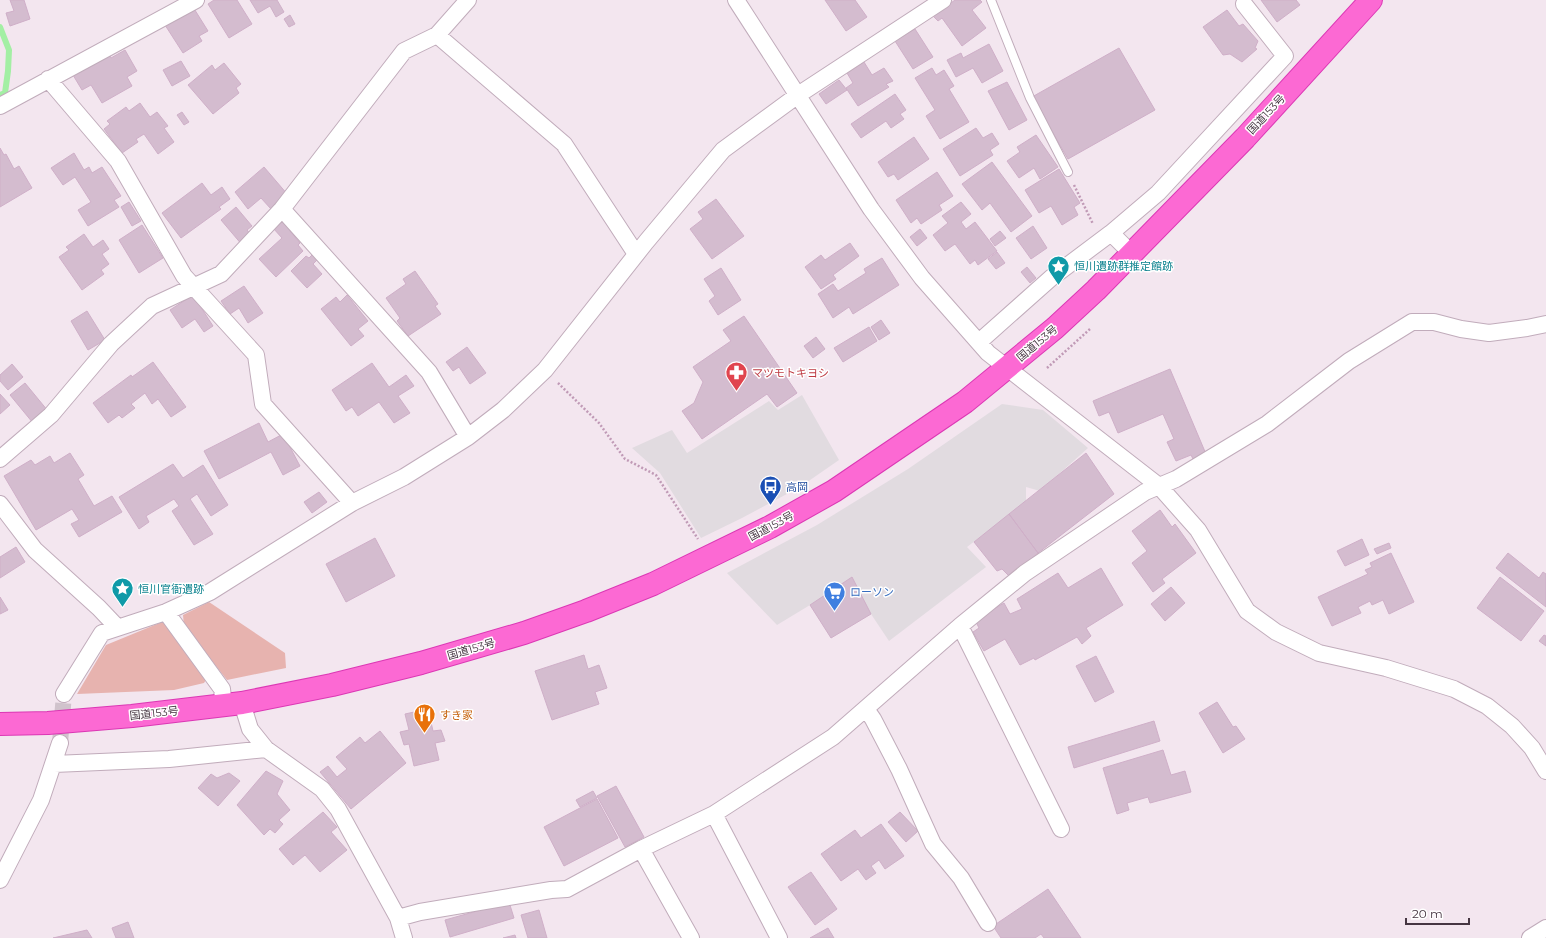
<svg xmlns="http://www.w3.org/2000/svg" width="1546" height="938" viewBox="0 0 1546 938" font-family="Montserrat,'Noto Sans JP',sans-serif">
<style>
.green{fill:#e7b3af}
.parking{fill:#e1dbe0}
.lines{fill:none;stroke-linecap:round;stroke-linejoin:round}
.stream{stroke:#a3efa4;stroke-width:6}
.building{fill:#d4bccf;stroke:#cfafc8}
.street-tunnel{stroke:#d0c3cc;stroke-width:16;stroke-dasharray:16 8;stroke-linecap:butt}
.lane-casing{stroke:#c1acbb;stroke-width:10}
.street-casing{stroke:#c1acbb;stroke-width:18}
.highway-casing{stroke:#db38b4;stroke-width:24}
.path{stroke:#c09ab6;stroke-width:2.5;stroke-dasharray:2 2;stroke-linecap:butt}
.lane{stroke:#fff;stroke-width:8}
.street{stroke:#fff;stroke-width:16}
.highway{stroke:#fc69d3;stroke-width:22}
.labels{text-anchor:middle;dominant-baseline:central;stroke-width:3;stroke-linejoin:round;paint-order:stroke}
.street-label{font-size:11px;fill:#463642;stroke:#fff}
.culture-label{font-size:11px;fill:#0d838f;stroke:#fff;text-anchor:start}
.health-label{font-size:11px;fill:#be3a42;stroke:#fff;text-anchor:start}
.transit-label{font-size:11px;fill:#164399;stroke:#fff;text-anchor:start}
.shop-label{font-size:11px;fill:#366cbe;stroke:#fff;text-anchor:start}
.food-label{font-size:11px;fill:#c56008;stroke:#fff;text-anchor:start}
</style>
<rect width="100%" height="100%" fill="#f3e6ef"/>
<path class="green" d="M209,602L285,653L286,668L227,680L184,626L183,615Z
M162,622L169,626L207,678L204,683L174,690L77,694L106,645Z"/>
<path class="parking" d="M802,395L839,460L800,487L742,518L701,538L660,473L632,448L672,430L687,453L769,401L778,410Z
M1002,404L1043,410L1088,448L1040,491L1026,487V502L967,547L986,567L889,641L871,614L853,579L777,625L727,573L817,525L908,469Z"/>
<g class="lines">
<path class="stream" d="M0,27L9,50L8,71L5,93L0,95"/>
</g>
<path class="building" d="M10,0H24L30,19L10,26L6,13L14,11Z
M214,0H237L252,24L229,38L208,4Z
M250,0H277L284,12L276,17L270,6L258,13Z
M825,0H855L867,17L846,31Z
M955,0H980L982,2L972,10L986,28L962,46L942,18L938,21L933,16Z
M1261,0H1296L1300,5L1277,22Z
M193,7L208,31L199,36L202,41L183,53L165,25Z
M1227,10L1239,26L1243,24L1258,41L1255,48L1257,49L1242,62L1230,54L1223,55L1203,27Z
M290,15L295,24L289,27L284,19Z
M915,29L933,57L913,69L895,41Z
M989,44L1003,71L982,83L973,68L956,77L947,60L961,53L963,58Z
M1119,48L1155,110L1068,159L1032,97Z
M125,50L137,71L127,77L132,86L102,103L91,85L82,90L73,75L109,54L111,58Z
M181,61L190,76L172,86L163,70Z
M864,62L872,75L884,68L893,81L886,84L889,87L858,106L846,88L853,83L847,73Z
M224,63L241,84L236,88L239,93L213,114L188,85L212,65L215,70Z
M932,68L936,75L944,70L954,86L949,89L969,122L940,139L926,116L935,110L915,78Z
M839,80L847,90L826,104L819,94Z
M1007,82L1027,120L1009,130L988,91Z
M895,94L906,110L900,114L904,119L891,128L886,121L861,138L851,124Z
M140,103L150,117L157,112L168,126L164,128L174,142L158,154L144,134L136,139L138,142L122,153L104,129L110,124L107,121L126,107L129,111Z
M182,112L189,122L184,125L177,115Z
M976,128L983,138L992,133L999,144L990,150L993,155L960,176L943,149Z
M1036,135L1058,167L1040,179L1034,168L1019,178L1007,161L1020,152L1017,147Z
M914,137L929,159L898,180L894,174L888,177L878,162Z
M0,148L4,155L6,154L14,169L19,166L32,188L0,207Z
M74,153L84,170L89,167L92,173L102,167L121,196L114,200L119,207L88,226L78,210L91,202L75,177L63,185L51,168Z
M992,162L1032,216L1011,232L990,203L982,210L962,184Z
M264,167L288,195L271,209L261,198L248,209L235,192Z
M1059,169L1080,203L1074,207L1078,215L1062,225L1051,206L1039,213L1025,190Z
M937,172L953,196L939,205L942,210L921,224L917,218L911,223L896,200Z
M202,183L211,195L222,187L230,199L219,207L221,209L181,238L162,213Z
M716,199L744,236L712,259L690,229L703,219L698,212Z
M129,202L141,221L132,226L121,207Z
M961,202L971,214L961,222L966,229L975,222L997,251L978,265L975,260L970,264L955,244L945,251L933,235L948,223L942,216Z
M236,207L252,226L247,230L253,237L243,246L221,220Z
M283,219L293,229L290,231L300,243L298,245L303,251L276,277L259,259L282,238L273,228Z
M142,225L163,258L139,273L119,240Z
M1033,226L1047,248L1031,259L1016,238Z
M920,229L927,238L917,246L910,237Z
M1000,231L1006,238L995,246L990,239Z
M84,234L93,247L103,240L109,249L102,254L109,264L101,270L104,274L82,290L59,257L69,250L66,247Z
M850,243L859,256L833,275L836,279L821,289L805,267L821,255L825,260Z
M997,252L1005,263L996,269L988,259Z
M313,254L318,259L313,264L322,274L307,288L291,271L306,256L309,258Z
M882,258L899,285L853,314L849,307L833,318L818,294L833,284L838,291L866,273L864,269Z
M1027,267L1036,278L1030,283L1021,272Z
M721,268L741,300L718,315L709,301L715,296L704,279Z
M415,271L438,304L435,306L441,314L408,336L397,321L400,318L386,298L406,284L403,279Z
M244,286L263,313L248,323L239,308L230,314L221,301Z
M193,295L213,326L204,332L195,319L182,328L170,310Z
M347,295L368,321L358,329L364,336L351,346L321,309L336,297L340,302Z
M87,311L105,340L88,350L71,321Z
M744,316L797,393L777,407L767,394L702,439L682,411L694,403L703,382L693,367L731,341L723,330Z
M881,320L890,333L879,340L871,327Z
M869,327L877,341L843,362L834,348Z
M816,337L825,349L813,358L804,346Z
M467,347L486,373L470,384L459,367L453,371L446,362Z
M153,362L186,407L171,417L158,399L152,404L145,393L131,404L135,408L122,418L119,415L108,423L93,403L131,375L132,377Z
M372,363L389,387L406,375L414,386L398,396L410,413L394,423L379,402L358,416L352,407L346,411L332,390Z
M12,364L23,377L8,390L0,381V375Z
M1170,369L1206,454L1194,461L1191,455L1176,461L1167,442L1174,439L1163,414L1118,433L1109,412L1099,416L1093,401Z
M25,383L48,411L33,423L10,395Z
M0,394L10,405L0,414Z
M259,423L268,442L283,434L300,466L283,475L271,452L219,479L204,451Z
M70,453L84,475L78,479L94,506L112,496L122,512L79,537L71,524L79,520L72,509L36,530L4,476L31,460L35,465L50,456L54,463Z
M1086,453L1114,494L1038,553L1009,514Z
M173,464L183,478L203,465L228,505L211,516L197,494L190,499L213,534L194,545L172,511L179,506L174,499L146,516L149,522L139,529L119,497Z
M319,492L327,502L312,513L304,502Z
M1160,510L1172,527L1175,524L1196,553L1162,579L1165,583L1153,592L1132,563L1147,551L1132,531Z
M1009,514L1038,553L1010,577L1002,569L997,571L974,542Z
M375,538L395,576L346,602L326,564Z
M1362,539L1369,555L1345,566L1337,551Z
M1389,543L1391,548L1377,554L1374,549Z
M16,547L25,562L0,578V557Z
M1391,553L1414,602L1389,614L1383,600L1372,605L1370,601L1358,607L1361,613L1332,626L1318,597L1368,574L1365,570L1372,567L1370,563Z
M1508,553L1539,578L1543,572L1546,574V607L1496,568Z
M1101,568L1123,605L1086,628L1091,636L1082,644L1077,637L1035,660L1034,658L1020,665L1005,639L984,651L973,632L979,628L975,620L1004,603L1010,614L1022,609L1017,599L1058,573L1068,588Z
M852,577L871,614L831,638L810,605Z
M1500,577L1544,611L1521,641L1477,608Z
M1171,587L1185,603L1165,621L1151,604Z
M0,597L8,610L0,614Z
M1544,635L1546,636V646L1539,641Z
M584,655L588,669L599,665L607,688L595,692L599,704L552,720L535,671Z
M1096,656L1114,692L1095,702L1076,666Z
M1217,702L1233,727L1236,726L1245,739L1223,753L1199,713Z
M428,709L433,731L441,730L445,741L435,743L439,760L414,766L409,744L404,745L400,732L409,730L405,714Z
M1154,721L1160,741L1074,768L1068,747Z
M380,731L406,763L351,809L320,772L328,766L337,777L347,769L336,757L360,737L365,743Z
M1163,750L1171,775L1185,771L1191,792L1150,803L1148,797L1127,803L1129,810L1117,814L1103,768Z
M266,771L283,781L277,794L290,810L279,820L283,824L275,833L270,829L264,835L237,805Z
M229,773L240,781L218,806L198,788L211,774L217,778Z
M616,786L644,837L625,847L597,796Z
M593,791L597,798L580,807L576,800Z
M597,799L618,838L564,866L544,827Z
M323,812L337,827L331,832L347,850L320,872L305,855L293,865L279,849Z
M900,812L918,831L906,842L888,822Z
M881,824L904,856L885,869L879,860L871,866L876,873L866,880L858,869L841,881L821,854L855,830L861,838Z
M811,872L837,909L815,925L788,887Z
M1048,889L1081,938H1044L1041,934L1035,938H1001L993,926Z
M509,902L514,918L450,937L445,920Z
M539,910L547,938H528L521,915Z
M128,922L134,938H116L112,928Z
M828,928L834,938H810Z
M87,930L92,938H53Z
M515,935L516,938H503Z"/>
<g class="lines">
<path class="street-tunnel" d="M60,743L64,694"/>
<defs>
<path id="lane" d="M991,0L1030,98L1068,172"/>
<path id="street" d="M736,0L871,209L922,278L988,353L1159,486L1198,530L1247,611L1276,632L1319,653L1386,668L1454,689L1487,706L1512,726L1532,748L1546,771
M437,35L468,0
M48,79L118,161L184,276L256,355L263,404L352,503
M0,106L196,0
M282,209L429,372L468,437
M1132,254L1111,233L1158,193L1285,56L1244,4
M979,342L1051,278L1111,233
M0,459L51,415L111,344L152,306L221,274L282,209L404,51L437,35L564,144L636,254
M0,504L35,550L99,608L117,627
M166,612L222,689L224,706
M960,626L1061,829
M64,694L102,633L166,612L210,592L352,503L404,477L468,437L503,410L545,370L646,242L723,150L798,95L943,0
M242,703L250,729L266,749L322,789L338,809L398,918L404,938
M866,709L873,719L899,769L933,844L961,878L988,923
M54,764L169,759L266,749
M714,814L779,938
M641,849L691,938
M0,880L41,800L60,743
M398,918L420,912L551,890L567,889L641,849L714,814L833,737L960,626L1025,573L1145,492L1176,479L1267,424L1349,361L1412,322H1434L1461,329L1489,333L1527,328L1546,324
M1530,938L1546,928"/>
<path id="highway" d="M0,724L48,723L132,716L242,703L332,685L421,663L524,633L586,611L653,584L770,527L834,491L965,402L1055,328L1096,290L1245,138L1371,0"/>
</defs>
<use href="#lane" class="lane-casing"/>
<use href="#street" class="street-casing"/>
<use href="#highway" class="highway-casing"/>
<path class="path" d="M1074,185L1093,224
M1047,368L1090,329
M558,383L599,423L625,459L656,475L698,539"/>
<use href="#lane" class="lane"/>
<use href="#street" class="street"/>
<use href="#highway" class="highway"/>
</g>
<defs>
<symbol id="sight-pin" viewBox="-11 -11 22 30"><path d="M0 17L-7.5 6A9.5 9.5 0 1 1 7.5 6Z" fill="#0f9aa8" stroke="#fff"/><path d="M0-6L1.8-2.2L6-1.7L2.9 1.2L3.7 5.4L0 3.3L-3.7 5.4L-2.9 1.2L-6-1.7L-1.8-2.2Z" fill="#fff"/></symbol>
<symbol id="pharmacy-pin" viewBox="-11 -11 22 30"><path d="M0 17L-7.5 6A9.5 9.5 0 1 1 7.5 6Z" fill="#e0444e" stroke="#fff"/><path d="M-2-6h4v4h4v4h-4v4h-4v-4h-4v-4h4Z" fill="#fff"/></symbol>
<symbol id="bus-pin" viewBox="-11 -11 22 30"><path d="M0 17L-7.5 6A9.5 9.5 0 1 1 7.5 6Z" fill="#1a4fb4" stroke="#fff"/><path d="M-5-6H5V4H4V6H2V4H-2V6H-4V4H-5ZM-3.5-4V0h7V-4ZM-3.5 1.2v1.5H-2V1.2ZM2 1.2v1.5H3.5V1.2Z" fill="#fff"/></symbol>
<symbol id="supermarket-pin" viewBox="-11 -11 22 30"><path d="M0 17L-7.5 6A9.5 9.5 0 1 1 7.5 6Z" fill="#3f7fe0" stroke="#fff"/><path d="M-6-5.5h2.5l.6 2H6L4.5 2H-2.5L-4.4-4H-6ZM-1.5 3.2a1.3 1.3 0 1 0 .1 0ZM3 3.2a1.3 1.3 0 1 0 .1 0Z" fill="#fff"/></symbol>
<symbol id="restaurant-pin" viewBox="-11 -11 22 30"><path d="M0 17L-7.5 6A9.5 9.5 0 1 1 7.5 6Z" fill="#e8710a" stroke="#fff"/><path d="M-5-6h1v4h1v-4h1v4h1v-4h1v5L-1.5 .5V6h-2V.5L-5-1ZM5-6V6H3V1.5H1.5Q1.5-4 5-6Z" fill="#fff"/></symbol>
</defs>
<g fill-rule="evenodd">
<use href="#sight-pin" x="1046" y="254" width="25" height="34"/>
<use href="#pharmacy-pin" x="724" y="360" width="25" height="34"/>
<use href="#bus-pin" x="758" y="474" width="25" height="34"/>
<use href="#sight-pin" x="110" y="576" width="25" height="34"/>
<use href="#supermarket-pin" x="822" y="580" width="25" height="34"/>
<use href="#restaurant-pin" x="412" y="702" width="25" height="34"/>
</g>
<g class="labels">
<g class="street-label">
<text transform="translate(1266 114) rotate(-47)">国道153号</text>
<text transform="translate(1037 343) rotate(-40)">国道153号</text>
<text transform="translate(771 526) rotate(-28)">国道153号</text>
<text transform="translate(471 649) rotate(-16)">国道153号</text>
<text transform="translate(154 713) rotate(-6)">国道153号</text>
</g>
<g class="culture-label">
<text x="1074" y="266">恒川遺跡群推定館跡</text>
<text x="138" y="589">恒川官衙遺跡</text>
</g>
<g class="health-label">
<text x="752" y="373">マツモトキヨシ</text>
</g>
<g class="transit-label">
<text x="786" y="487">高岡</text>
</g>
<g class="shop-label">
<text x="850" y="592">ローソン</text>
</g>
<g class="food-label">
<text x="440" y="715">すき家</text>
</g>
</g>
<path d="M1406 918v6h63v-6" fill="none" stroke="#463642" stroke-width="2"/>
<text x="1412" y="918" font-size="12" fill="#463642" stroke="#ffffff" stroke-width="3" paint-order="stroke">20 m</text>
</svg>
